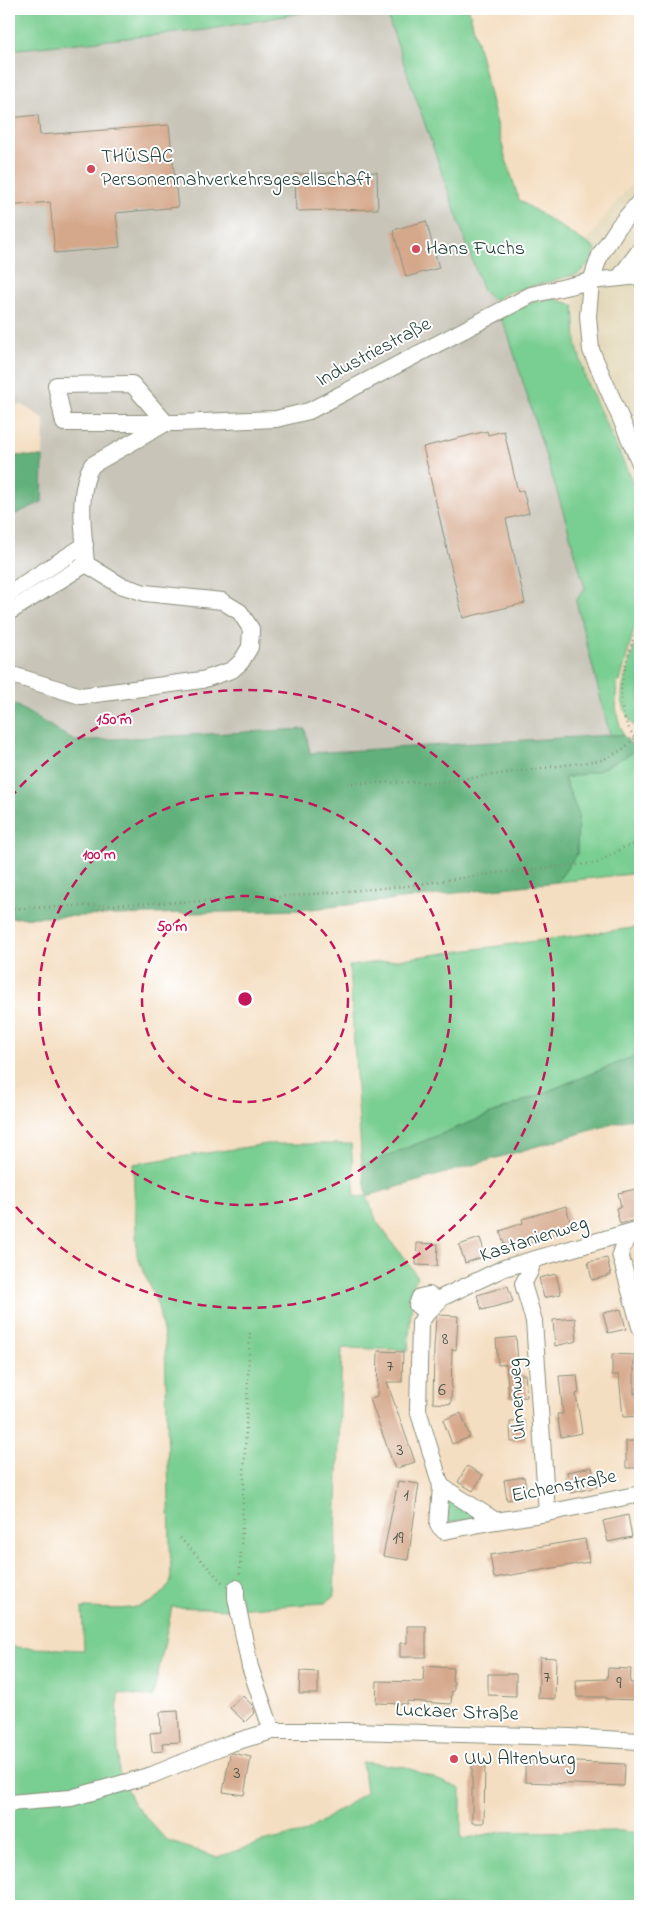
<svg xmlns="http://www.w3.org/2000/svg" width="649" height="1915" viewBox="0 0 649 1915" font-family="'Indie Flower',sans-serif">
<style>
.built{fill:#e2d7b7}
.industrial{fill:#c8c4b8}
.green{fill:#79ce91;stroke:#4c8662}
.forest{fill:#62b17b;stroke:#407758}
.building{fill:#d5a88b}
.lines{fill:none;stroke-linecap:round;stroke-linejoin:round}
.minor-casing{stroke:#8a8e7a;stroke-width:18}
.path{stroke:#8a8e7a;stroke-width:2.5;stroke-dasharray:1 4;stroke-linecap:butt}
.minor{stroke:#fff;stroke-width:16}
.ring{fill:none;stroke:#c2185b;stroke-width:2.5;stroke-dasharray:9 6}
.poi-dot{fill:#d1495b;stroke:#fff;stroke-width:2}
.labels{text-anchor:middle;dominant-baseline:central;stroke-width:4;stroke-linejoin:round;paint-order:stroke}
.number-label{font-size:18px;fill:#4c584a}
.poi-label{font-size:20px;fill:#1f3d34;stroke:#fff;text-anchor:start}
.street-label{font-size:20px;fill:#1f3d34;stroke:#fff}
.centre{fill:#c2185b;stroke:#fff;stroke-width:2.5}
.ring-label{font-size:15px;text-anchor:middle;font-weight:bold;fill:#c2185b;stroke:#fff;stroke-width:4;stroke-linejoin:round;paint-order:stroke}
</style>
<rect width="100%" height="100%" fill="#fff"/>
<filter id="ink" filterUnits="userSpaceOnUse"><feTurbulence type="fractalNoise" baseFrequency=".02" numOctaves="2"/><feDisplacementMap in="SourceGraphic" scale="10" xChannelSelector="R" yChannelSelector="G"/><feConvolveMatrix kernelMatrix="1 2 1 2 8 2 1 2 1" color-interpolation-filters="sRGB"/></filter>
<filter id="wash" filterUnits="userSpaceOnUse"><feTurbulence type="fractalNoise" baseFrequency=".0096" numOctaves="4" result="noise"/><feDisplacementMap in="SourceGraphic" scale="20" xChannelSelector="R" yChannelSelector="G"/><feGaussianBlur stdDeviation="1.12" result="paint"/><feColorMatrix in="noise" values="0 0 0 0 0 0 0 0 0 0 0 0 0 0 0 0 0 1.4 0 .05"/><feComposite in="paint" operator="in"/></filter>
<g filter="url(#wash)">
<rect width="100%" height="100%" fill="#f4dec1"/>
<path class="built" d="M640,178V498L586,381L576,343L574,305L578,274L590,262L596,248L586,243L616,202L630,186Z"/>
<path class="industrial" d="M323,9H385L483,291L494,301L508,334L563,511L585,588L576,601L610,735L310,753L305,729L75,741L9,701V517L42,502L44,419L23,405L9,406V50L206,30Z"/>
<path class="green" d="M9,9H323L206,30L9,50Z
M385,9H469L505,156L519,200L596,249L590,262L578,274L507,293L494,301L483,291Z
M553,298L574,305L576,343L586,381L640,498V606L620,682L618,681C614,700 616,717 623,735H610L576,601L585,588L563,511L508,334L501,318L533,302Z
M640,627V731C631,725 623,710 622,698C621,683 636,643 640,627Z
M638,750L640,751V873L557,882L577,854L578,813L564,778L597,771Z
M640,927V1054L362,1166L349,966Z
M267,1144H351L355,1197L367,1196L377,1222L418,1277L413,1285L408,1350L342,1348L334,1596L325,1603L234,1609L172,1607L153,1697L118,1693L117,1730L119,1772L133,1803L167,1841L218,1857L262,1842L306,1832L366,1792L362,1762L406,1767L461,1789V1839L500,1832L621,1831L640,1833V1906H9V1647L84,1650L82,1608C116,1608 153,1616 171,1581L165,1342L158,1306L137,1255L133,1164Z
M447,1496L480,1517L445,1523Z"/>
<path class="forest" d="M9,455L43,457L42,502L9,517Z
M9,701L75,741L305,729L310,753L610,735H623L638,750L597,771L564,778L578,813L577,854L557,882L302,910L9,918Z
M640,1054V1116L367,1196L362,1166Z"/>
<g id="blocks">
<path class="building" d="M38,115L40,135L169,125L178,207L116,213L120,247L55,253L50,202L9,206V118Z
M377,172L378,209L296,211L295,174Z
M426,221L439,268L406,277L393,230Z
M487,431L488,435L504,431L518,492L523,490L529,513L506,519L525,603L463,618L423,447Z
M640,1188V1211L633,1213L635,1220L620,1224L616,1208L621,1207L618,1193Z
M566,1206L572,1228L540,1238L541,1240L506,1250L500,1231L523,1223L522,1219Z
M480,1238L486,1256L465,1263L459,1245Z
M417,1243L438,1244L437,1266L416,1265Z
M607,1258L611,1275L592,1280L588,1262Z
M556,1274L561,1294L544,1298L539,1278Z
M508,1286L513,1302L482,1310L477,1295Z
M621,1309L626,1329L608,1333L603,1313Z
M439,1315L458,1316L456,1350L452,1349L451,1404L433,1403L434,1348L436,1318Z
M575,1318L577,1341L555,1346L553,1320Z
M516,1337L519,1375L525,1374L527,1397L509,1398L506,1364L498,1365L496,1339Z
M378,1351L403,1352L402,1382H387L415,1462L395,1469L370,1399L377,1396Z
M612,1354L634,1355V1394L640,1393V1416L623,1417L619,1375H612Z
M577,1375L579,1393L576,1394L582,1433L561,1437L557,1414H563L559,1376Z
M461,1413L470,1437L452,1444L443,1420Z
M525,1421L526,1441L511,1442L510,1422Z
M626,1441H640V1468H626Z
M467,1466L483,1475L473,1491L458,1482Z
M592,1467L597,1487L571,1493L570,1486L566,1482L568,1478L567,1472Z
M524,1477L528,1496L507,1500L504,1480Z
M398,1481L419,1484L408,1560L383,1556Z
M628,1515L632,1537L608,1542L603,1521Z
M585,1539L589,1562L494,1578L490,1555Z
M407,1626H426V1657H400V1643H407Z
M540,1657L556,1658L555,1699L538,1698Z
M424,1666L453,1668L452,1681L454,1682V1691H452L451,1704L407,1701V1704L376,1703L377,1681L423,1682Z
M608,1668L631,1669L630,1683H640V1700L606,1699V1697H577L576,1680L607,1679Z
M300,1671L318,1672V1694H299Z
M488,1674H516V1696L488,1695Z
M242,1695L252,1705L255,1712L245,1722L230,1708Z
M178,1711L180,1742L162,1743L163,1751L152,1752L150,1733L161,1732L160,1712Z
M232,1753L251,1757L244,1795L223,1792L230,1754Z
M525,1760L625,1764L624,1786L525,1782Z
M472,1762H485L484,1823H472Z"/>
</g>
</g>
<g filter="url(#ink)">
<use href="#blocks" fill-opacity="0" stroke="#8a8e7a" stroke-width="1"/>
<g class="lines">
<defs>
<path id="minor" d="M640,201L619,226L600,255L591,281L588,316L591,350L640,463
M619,278L640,250
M86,564C84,534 76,491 92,465L166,423L132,384L56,385L64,423H177L276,419L309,411L531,295L591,281L640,276
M9,593L85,545
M9,612L86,564
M9,674L81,696L202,680L232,670L241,662L250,647L251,629L240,612L222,601L145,593L120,585L86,564
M629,1232L620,1254L640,1327
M533,1260L530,1271L523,1284L534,1321L547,1513
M427,1313L417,1305L420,1297L429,1295L438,1301
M441,1486L496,1521L444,1531L438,1525L441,1486L418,1410L420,1323L427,1313L443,1297L504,1268L640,1229
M496,1521L547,1513L640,1494
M236,1588V1598L250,1667L272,1731
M9,1803L71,1798L152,1775L228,1744L272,1731H352L570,1737L640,1741"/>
</defs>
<use href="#minor" class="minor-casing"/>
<path class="path" d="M632,476L640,493
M640,616C631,650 609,697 630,730C633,735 635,738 640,741
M347,783L441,782L602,760L622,750L635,738
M9,909L255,899L406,886L497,873L597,863L624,847L640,843
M180,1538L223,1583
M240,1574L250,1331"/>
<use href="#minor" class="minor"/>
</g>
</g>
<g class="ring">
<circle cx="245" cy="999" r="103"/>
<circle cx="245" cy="999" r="206"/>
<path d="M10 798A309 309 0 1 1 10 1200"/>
</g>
<g class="poi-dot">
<circle cx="91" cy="169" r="5"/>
<circle cx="416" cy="249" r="5"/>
<circle cx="454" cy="1759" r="5"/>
</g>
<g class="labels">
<g class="number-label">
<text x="445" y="1340">8</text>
<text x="390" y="1367">7</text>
<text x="442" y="1391">6</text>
<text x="400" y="1451">3</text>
<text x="406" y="1496">1</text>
<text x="398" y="1539">19</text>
<text x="547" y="1678">7</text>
<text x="619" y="1684">9</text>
<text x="237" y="1774">3</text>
</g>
<g class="poi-label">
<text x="101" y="157">THÜSAC<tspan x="101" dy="23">Personennahverkehrsgesellschaft</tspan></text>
<text x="426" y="249">Hans Fuchs</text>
<text x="464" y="1759">UW Altenburg</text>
</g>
<g class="street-label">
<text transform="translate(374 353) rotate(-28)">Industriestraße</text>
<text transform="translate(534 1240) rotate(-18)">Kastanienweg</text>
<text transform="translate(518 1399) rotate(-94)">Ulmenweg</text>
<text transform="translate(564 1487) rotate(-11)">Eichenstraße</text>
<text transform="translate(457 1713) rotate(2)">Luckaer Straße</text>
</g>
</g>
<circle cx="245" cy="999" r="8" class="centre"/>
<g class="ring-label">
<text x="114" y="724">150 m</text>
<text x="99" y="859">100 m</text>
<text x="172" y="931">50 m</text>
</g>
<rect width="649" height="1915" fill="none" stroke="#fff" stroke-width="30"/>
</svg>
